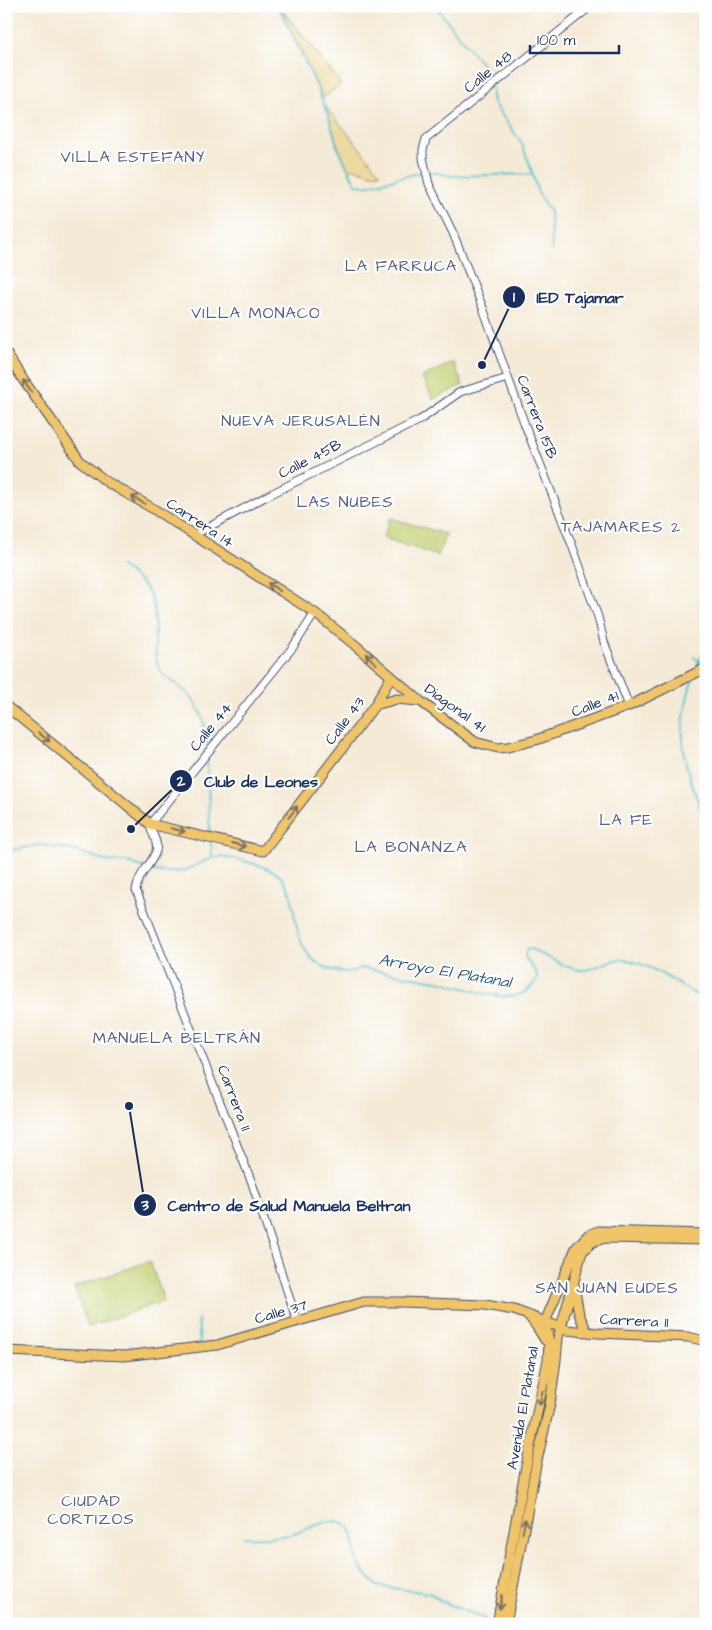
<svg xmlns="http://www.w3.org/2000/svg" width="712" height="1630" viewBox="0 0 712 1630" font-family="'Architects Daughter',sans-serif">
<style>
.green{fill:#c2d072;stroke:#6e8068}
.sand{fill:#eeda9e;stroke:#84847e}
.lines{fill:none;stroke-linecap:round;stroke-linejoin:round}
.stream{stroke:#58c3d1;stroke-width:2}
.canal{stroke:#58c3d1;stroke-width:6}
.minor-casing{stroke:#3c4b70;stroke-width:9}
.major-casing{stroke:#3c4b70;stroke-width:11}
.minor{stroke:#fff;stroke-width:7}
.major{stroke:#f0c469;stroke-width:9}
.oneway{stroke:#7b7263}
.labels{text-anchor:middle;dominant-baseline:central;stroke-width:4.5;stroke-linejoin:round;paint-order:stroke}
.street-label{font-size:15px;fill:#1b2f5e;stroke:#fff}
.neighbourhood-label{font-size:16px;letter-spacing:1px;fill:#56608d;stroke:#fff}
.water-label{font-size:16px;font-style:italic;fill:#2d5b80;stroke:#fff}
.leader{fill:none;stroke:#1b2f5e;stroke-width:2}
.callout-dot{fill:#1b2f5e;stroke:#fff;stroke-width:2}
.mark-label{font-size:15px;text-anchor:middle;font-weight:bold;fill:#fff}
.callout-label{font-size:16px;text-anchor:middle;font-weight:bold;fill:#1b2f5e;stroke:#fff;stroke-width:4.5;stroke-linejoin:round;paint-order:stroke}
</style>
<rect width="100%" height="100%" fill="#fff"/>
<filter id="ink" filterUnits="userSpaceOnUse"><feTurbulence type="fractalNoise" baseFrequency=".02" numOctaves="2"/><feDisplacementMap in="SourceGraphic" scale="10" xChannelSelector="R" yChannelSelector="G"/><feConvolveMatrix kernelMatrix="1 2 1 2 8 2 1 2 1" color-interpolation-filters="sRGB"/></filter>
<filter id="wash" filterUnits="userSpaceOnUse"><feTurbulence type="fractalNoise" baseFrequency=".0096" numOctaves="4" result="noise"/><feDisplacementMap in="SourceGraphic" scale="20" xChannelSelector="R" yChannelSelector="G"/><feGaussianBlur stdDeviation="1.12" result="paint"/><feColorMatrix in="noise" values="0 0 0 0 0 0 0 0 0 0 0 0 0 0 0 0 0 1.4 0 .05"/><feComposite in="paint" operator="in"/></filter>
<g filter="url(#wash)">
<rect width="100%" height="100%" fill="#f4ead6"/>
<path class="green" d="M453,362L463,385L433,399L422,377Z
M390,518L446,534L438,556L383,538Z
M150,1261L164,1301L88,1327L74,1287Z"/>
<path class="sand" d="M283,11L341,84L323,98L282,12Z
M325,105L327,108L380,173L371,174L354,168L349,170L338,146Z"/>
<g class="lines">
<path class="stream" d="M435,6L491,76L493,81
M281,11L314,80L330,120L337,146L354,181L356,184L365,186L423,172
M492,88V98L494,104L521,142L531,168L538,193L550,212L552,251
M428,171L452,176L533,174
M120,566C155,590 155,599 155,639C155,648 155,657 158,666C162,677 171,680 179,686C202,704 206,723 207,750
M694,657L700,663L698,668
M693,679C689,687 688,696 686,705C676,752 691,780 706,824
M207,758L210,835
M211,842L212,858
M6,851L40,845L62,848L77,851L105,861L130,863L145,868
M149,870C163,873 181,873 195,866C200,863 206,860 212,858C228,854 260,865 275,872C293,884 292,905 296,924C301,952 316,971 346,972C353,972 358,968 364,968C388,974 413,976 437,981C458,985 493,999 513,996C524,995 531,989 537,979V974L525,957L527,949H531C545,955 571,972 585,970C599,968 612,957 626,960C656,965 679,988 706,999
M198,1319L200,1344
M244,1537C259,1538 274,1537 290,1535C306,1532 337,1509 350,1529C355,1537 354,1546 355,1555C358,1568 369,1577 377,1586L428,1593L435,1596L441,1601L485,1619L489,1624"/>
<path class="canal" d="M700,663L706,652"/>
</g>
</g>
<g filter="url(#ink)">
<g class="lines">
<defs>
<path id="minor" d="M591,6L426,139L423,150V158L429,184L453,233L483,308L525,425L572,545L598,617L604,642L629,706
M194,535L265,497L420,420L460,392L508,378
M297,1321L252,1183L136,890C139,872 151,866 156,851C159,840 150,833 150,824L293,647L315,613"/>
<path id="major" d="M6,353L24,381L80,461L107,482L152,508L315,613L355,645L420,701L475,742L498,748L508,747L536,740L629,706L706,668
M375,705L397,699L418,701
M6,706L150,824L263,851L354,733L375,705L391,677
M574,1285L579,1314L587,1332
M528,1315L537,1327L545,1340
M6,1351L124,1356L217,1345L364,1302H401L485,1305L514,1310L567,1330L598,1333L688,1337L706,1341
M497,1624L525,1471L548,1360L549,1342L545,1322L576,1248L588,1235L598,1231L706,1234
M506,1624L536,1465L550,1404L556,1360L558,1338L582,1252L592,1242L605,1238L706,1240"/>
</defs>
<use href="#minor" class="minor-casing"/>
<use href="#major" class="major-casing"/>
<use href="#minor" class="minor"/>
<use href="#major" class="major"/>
</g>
<defs><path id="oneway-shaft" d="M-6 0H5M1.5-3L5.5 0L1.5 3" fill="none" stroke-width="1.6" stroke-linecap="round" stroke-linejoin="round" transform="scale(1.25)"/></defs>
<g class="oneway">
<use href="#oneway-shaft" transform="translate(27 386) rotate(-125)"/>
<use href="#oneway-shaft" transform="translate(138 500) rotate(-150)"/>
<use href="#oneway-shaft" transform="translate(274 587) rotate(-147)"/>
<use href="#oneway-shaft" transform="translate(371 659) rotate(-137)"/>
<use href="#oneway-shaft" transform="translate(44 737) rotate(39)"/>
<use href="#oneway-shaft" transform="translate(293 812) rotate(-52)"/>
<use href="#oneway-shaft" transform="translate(178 830) rotate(14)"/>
<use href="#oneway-shaft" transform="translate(239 845) rotate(15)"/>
<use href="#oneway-shaft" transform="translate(541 1398) rotate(103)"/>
<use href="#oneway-shaft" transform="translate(524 1526) rotate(-79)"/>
<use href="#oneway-shaft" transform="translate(501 1602) rotate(100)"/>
</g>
</g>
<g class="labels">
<g class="street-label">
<text transform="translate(488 72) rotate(-39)">Calle 48</text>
<text transform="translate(537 417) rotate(69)">Carrera 15B</text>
<text transform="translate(310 459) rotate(-27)">Calle 45B</text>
<text transform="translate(200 523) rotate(33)">Carrera 14</text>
<text transform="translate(595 704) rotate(-21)">Calle 41</text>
<text transform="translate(455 708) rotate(36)">Diagonal 41</text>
<text transform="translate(345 721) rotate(-53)">Calle 43</text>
<text transform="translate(211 727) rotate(-51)">Calle 44</text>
<text transform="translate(234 1098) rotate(69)">Carrera 11</text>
<text transform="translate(281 1312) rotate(-16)">Calle 37</text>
<text transform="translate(634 1321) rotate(3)">Carrera 11</text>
<text transform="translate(523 1408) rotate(-80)">Avenida El Platanal</text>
</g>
<g class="neighbourhood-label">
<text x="133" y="157">VILLA ESTEFANY</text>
<text x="401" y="266">LA FARRUCA</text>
<text x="256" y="313">VILLA MONACO</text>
<text x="301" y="421">NUEVA JERUSALÉN</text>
<text x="345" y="502">LAS NUBES</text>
<text x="621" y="527">TAJAMARES 2</text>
<text x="626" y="820">LA FE</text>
<text x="411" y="847">LA BONANZA</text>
<text x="177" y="1038">MANUELA BELTRÁN</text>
<text x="607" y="1288">SAN JUAN EUDES</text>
<text x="91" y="1501">CIUDAD<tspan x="91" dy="18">CORTIZOS</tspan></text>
</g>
<g class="water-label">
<text transform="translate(445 971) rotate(10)">Arroyo El Platanal</text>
</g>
</g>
<path class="leader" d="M482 365L514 297M131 829L181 781M129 1106L145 1205"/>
<g class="callout-dot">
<circle cx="482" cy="365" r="5"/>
<circle cx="131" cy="829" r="5"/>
<circle cx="129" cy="1106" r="5"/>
<circle cx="514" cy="297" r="12"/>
<circle cx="181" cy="781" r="12"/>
<circle cx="145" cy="1205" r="12"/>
</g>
<g class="mark-label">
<text x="514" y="302">1</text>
<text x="181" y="786">2</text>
<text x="145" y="1210">3</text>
</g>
<g class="callout-label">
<text x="580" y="303">IED Tajamar</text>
<text x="261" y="787">Club de Leones</text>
<text x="289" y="1211">Centro de Salud Manuela Beltran</text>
</g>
<rect width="712" height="1630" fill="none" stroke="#fff" stroke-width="25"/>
<path d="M530 45v8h89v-8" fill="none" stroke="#1b2f5e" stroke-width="2.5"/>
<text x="537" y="45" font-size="15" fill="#1b2f5e" stroke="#ffffff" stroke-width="4" paint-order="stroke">100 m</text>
</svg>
